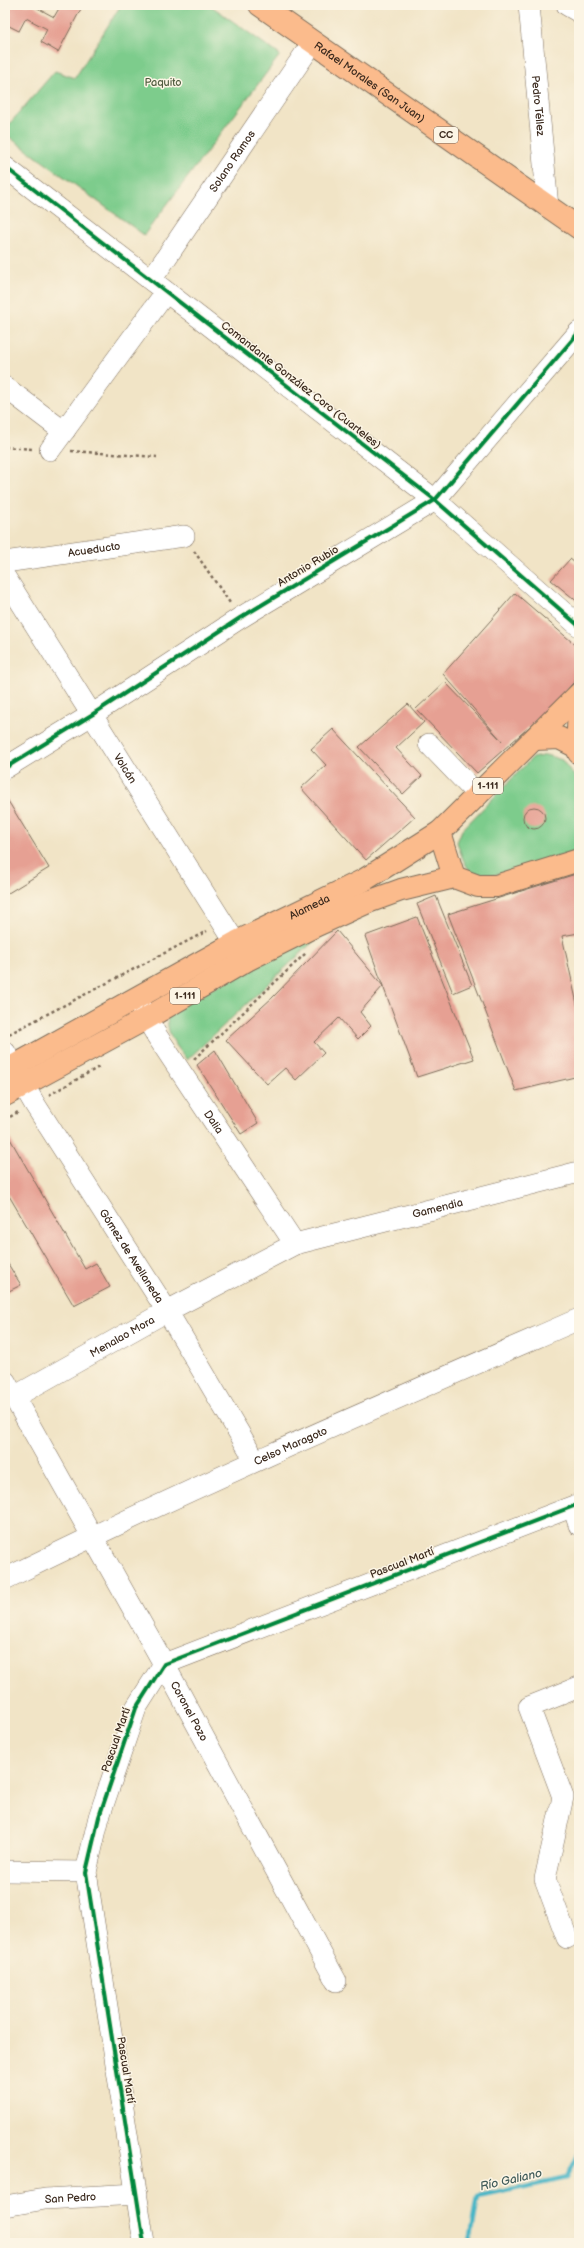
<svg xmlns="http://www.w3.org/2000/svg" width="584" height="2248" viewBox="0 0 584 2248" font-family="'Balsamiq Sans',sans-serif">
<style>
.green{fill:#7dcc8c;stroke:#5c7b55}
.lines{fill:none;stroke-linecap:round;stroke-linejoin:round}
.stream{stroke:#4ab6c6;stroke-width:4.5}
.building{fill:#e6a093}
.minor-casing{stroke:#7b6b59;stroke-width:22}
.major-casing{stroke:#7b6b59;stroke-width:24}
.path{stroke:#7b6b59;stroke-width:2.5;stroke-dasharray:3 3;stroke-linecap:butt}
.minor{stroke:#fff;stroke-width:21}
.major{stroke:#fbbb8c;stroke-width:22}
.cycleway-casing{stroke:#fcf5e5;stroke-width:6}
.cycleway{stroke:#00873e;stroke-width:4}
.labels{text-anchor:middle;dominant-baseline:central;stroke-width:3;stroke-linejoin:round;paint-order:stroke}
.shield{fill:#fcf5e5;stroke:#75675a;stroke-width:1}
.shield-label{font-size:10px;font-weight:bold;fill:#3b2a1e}
.park-label{font-size:11px;fill:#4f5b3f;stroke:#fcf5e5}
.street-label{font-size:11px;fill:#3b2a1e;stroke:#fcf5e5}
.water-label{font-size:12px;font-style:italic;fill:#405b59;stroke:#fcf5e5}
</style>
<rect width="100%" height="100%" fill="#fcf5e5"/>
<filter id="ink" filterUnits="userSpaceOnUse"><feTurbulence type="fractalNoise" baseFrequency=".025" numOctaves="2"/><feDisplacementMap in="SourceGraphic" scale="8" xChannelSelector="R" yChannelSelector="G"/><feConvolveMatrix kernelMatrix="1 2 1 2 8 2 1 2 1" color-interpolation-filters="sRGB"/></filter>
<filter id="wash" filterUnits="userSpaceOnUse"><feTurbulence type="fractalNoise" baseFrequency=".012" numOctaves="4" result="noise"/><feDisplacementMap in="SourceGraphic" scale="16" xChannelSelector="R" yChannelSelector="G"/><feGaussianBlur stdDeviation="0.9" result="paint"/><feColorMatrix in="noise" values="0 0 0 0 0 0 0 0 0 0 0 0 0 0 0 0 0 1.4 0 .05"/><feComposite in="paint" operator="in"/></filter>
<g filter="url(#wash)">
<rect width="100%" height="100%" fill="#f1e4c6"/>
<path class="green" d="M121,5H210L280,55L144,235L5,134V129L55,71L75,78Z
M547,755L562,760L579,782V851L480,879C465,870 462,857 457,842L462,830L532,758Z
M316,939L187,1060C174,1042 165,1034 168,1011L300,943Z"/>
<g class="lines">
<path class="stream" d="M470,2243L478,2197L567,2178L579,2153"/>
</g>
<g id="blocks">
<path class="building" d="M5,5H32L54,17L61,5H83L58,52L41,42L47,29L26,18L19,31L5,24Z
M570,559L579,566V603L551,580Z
M515,593L579,648V676L554,705L477,773L416,709L445,682L502,741L443,674Z
M408,704L424,722L396,748L422,776L403,794L359,747Z
M333,729L415,817L366,860L301,788L326,765L311,749Z
M5,796L49,868L5,895Z
M523 818a11 11 0 1 1 22 0a11 11 0 1 1-22 0Z
M579,873V933L562,936L579,1013V1076L516,1091L448,914Z
M436,896L472,985L453,993L417,904Z
M417,917L474,1059L417,1077L383,986L360,1012L371,1026L358,1039L339,1018L314,1042L324,1053L296,1080L285,1068L267,1084L226,1040L273,997L337,931L383,986L365,936Z
M215,1050L258,1123L241,1134L197,1065Z
M5,1130L85,1269L96,1263L110,1287L74,1306L5,1189Z
M5,1259L21,1285L5,1293Z"/>
</g>
</g>
<g filter="url(#ink)">
<use href="#blocks" fill-opacity="0" stroke="#7b6b59" stroke-width="1"/>
<g class="lines">
<defs>
<g id="minor">
<path id="s1" d="M529,5L548,207"/>
<path d="M567,5L579,12"/>
<path d="M5,167L435,500L579,626"/>
<path id="s2" d="M151,280L313,42"/>
<path d="M5,387L59,428L65,430"/>
<path d="M50,450L166,292"/>
<path id="s3" d="M5,562L184,536"/>
<path id="s4" d="M5,577L245,958"/>
<path d="M429,744L478,795"/>
<path d="M5,768L93,714L240,618L435,500L579,332"/>
<path id="s5" d="M138,1003L157,1036L295,1244"/>
<path id="s6" d="M5,1052L34,1103L167,1311L255,1460"/>
<path id="s7" d="M5,1381L164,1664L336,1981"/>
<path id="s8" d="M14,1397L167,1311L295,1244L579,1172"/>
<path d="M573,1507L579,1525"/>
<path id="s9" d="M5,1579C193,1486 386,1403 579,1319"/>
<path d="M5,1871L86,1872"/>
<path d="M567,1938L545,1879L563,1797L529,1707L579,1687"/>
<path id="s10" d="M5,2206L45,2199L137,2194"/>
<path d="M144,2243L86,1872L99,1817L136,1708L164,1664L579,1504"/>
</g>
<g id="major">
<path id="s11" d="M260,5L579,228"/>
<path d="M579,711L577,747L579,753"/>
<path d="M535,739L559,738L577,747"/>
<path d="M440,832L454,877"/>
<path id="s12" d="M5,1071L237,942L364,880L440,832L579,694"/>
<path d="M5,1095L147,1018L247,960L317,925L368,902L401,890L454,877L478,886H496L579,860"/>
</g>
</defs>
<use href="#minor" class="minor-casing"/>
<use href="#major" class="major-casing"/>
<path class="path" d="M5,447L32,449
M71,451L157,457
M194,551L230,603
M9,1034L207,931
M194,1059L307,952
M49,1095L99,1067
M5,1120L18,1112"/>
<use href="#minor" class="minor"/>
<use href="#major" class="major"/>
<defs>
<path id="cycleway" d="M5,167L435,500L579,626
M5,768L93,714L240,618L435,500L579,332
M144,2243L86,1872L99,1817L136,1708L164,1664L579,1504"/>
</defs>
<use href="#cycleway" class="cycleway-casing"/>
<use href="#cycleway" class="cycleway"/>
</g>
</g>
<g class="labels">
<g class="shield">
<rect x="434" y="127" width="24" height="16" rx="3"/>
<rect x="473" y="778" width="30" height="16" rx="3"/>
<rect x="170" y="988" width="30" height="16" rx="3"/>
</g>
<g class="shield-label">
<text x="446" y="135">CC</text>
<text x="488" y="786">1-111</text>
<text x="185" y="996">1-111</text>
</g>
<g class="park-label">
<text x="163" y="82">Paquito</text>
</g>
<g class="street-label">
<text stroke="none"><textPath href="#s11" startOffset="134">Rafael Morales (San Juan)</textPath></text>
<text stroke="none"><textPath href="#s1" startOffset="101">Pedro Téllez</textPath></text>
<text stroke="none"><textPath href="#s2" startOffset="144">Solano Ramos</textPath></text>
<text transform="translate(301 385) rotate(38)">Comandante González Coro (Cuarteles)</text>
<text stroke="none"><textPath href="#s3" startOffset="90">Acueducto</textPath></text>
<text transform="translate(308 566) rotate(-31)">Antonio Rubio</text>
<text stroke="none"><textPath href="#s4" startOffset="226">Volcán</textPath></text>
<text stroke="none"><textPath href="#s12" startOffset="346">Alameda</textPath></text>
<text stroke="none"><textPath href="#s5" startOffset="141">Dalia</textPath></text>
<text stroke="none"><textPath href="#s8" startOffset="467">Gamendia</textPath></text>
<text stroke="none"><textPath href="#s6" startOffset="240">Gómez de Avellaneda</textPath></text>
<text stroke="none"><textPath href="#s8" startOffset="124">Menalao Mora</textPath></text>
<text stroke="none"><textPath href="#s9" startOffset="315">Celso Maragoto</textPath></text>
<text transform="translate(402 1563) rotate(-21)">Pascual Martí</text>
<text stroke="none"><textPath href="#s7" startOffset="378">Coronel Pozo</textPath></text>
<text transform="translate(116 1740) rotate(-71)">Pascual Martí</text>
<text transform="translate(126 2070) rotate(81)">Pascual Martí</text>
<text stroke="none"><textPath href="#s10" startOffset="66">San Pedro</textPath></text>
</g>
<g class="water-label">
<text transform="translate(511 2180) rotate(-13)">Río Galiano</text>
</g>
</g>
<rect width="584" height="2248" fill="none" stroke="#fcf5e5" stroke-width="20"/>
</svg>
